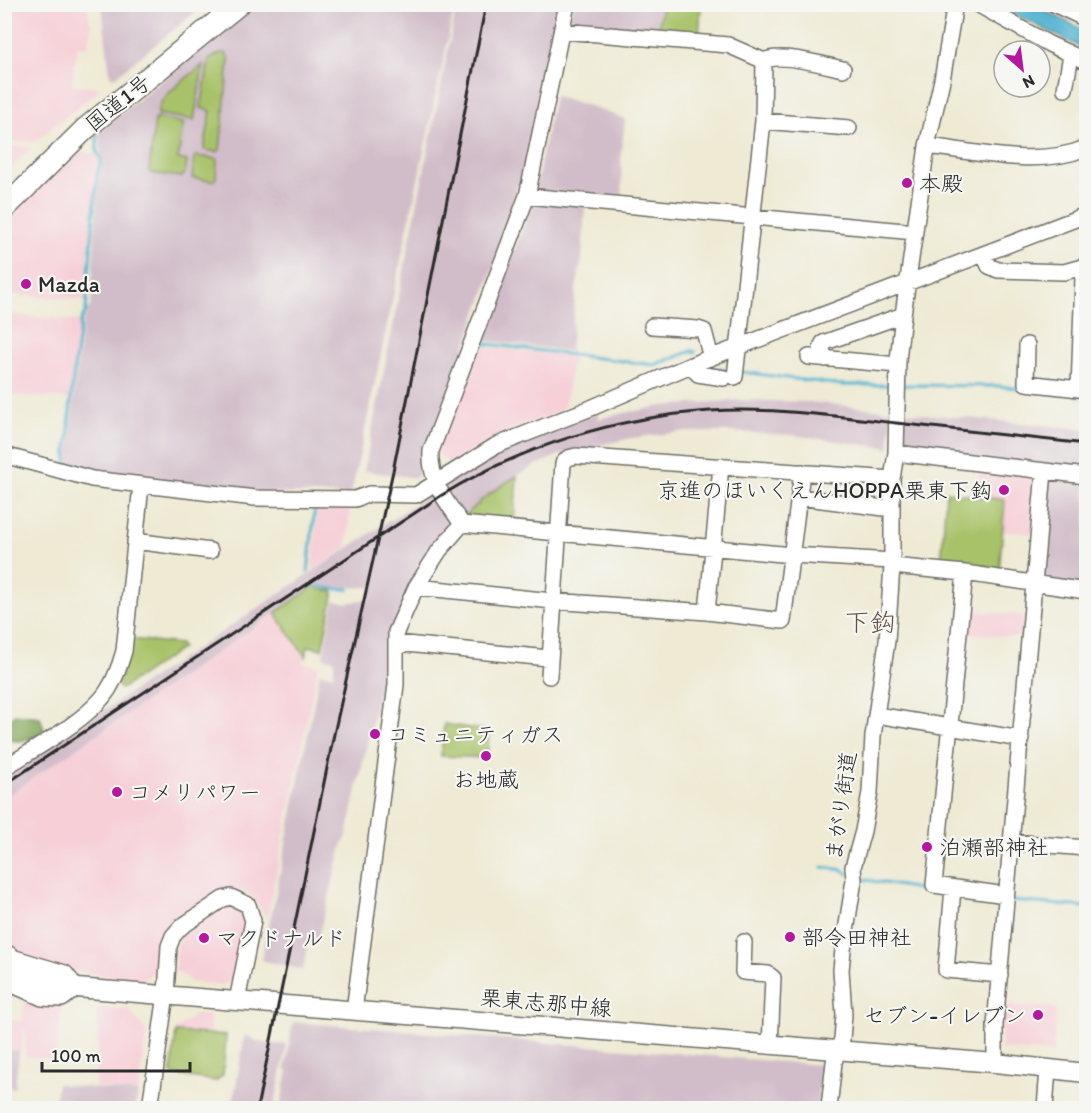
<svg xmlns="http://www.w3.org/2000/svg" width="1091" height="1113" viewBox="0 0 1091 1113" font-family="Itim,'Klee One',sans-serif">
<style>
.built{fill:#f6cfd7}
.industrial{fill:#d1bdc9}
.green{fill:#a8c269;stroke:#6a764a;stroke-width:1.5}
.forest{fill:#86a85d;stroke:#586a44;stroke-width:1.5}
.water{fill:#51b2d0;stroke:#3e6e7e;stroke-width:1.5}
.lines{fill:none;stroke-linecap:round;stroke-linejoin:round}
.stream{stroke:#51b2d0;stroke-width:3}
.minor-casing{stroke:#6f6e66;stroke-width:18}
.major-casing{stroke:#6f6e66;stroke-width:21}
.highway-casing{stroke:#6f6e66;stroke-width:24}
.minor{stroke:#fff;stroke-width:15}
.major{stroke:#fff;stroke-width:18}
.highway{stroke:#fff;stroke-width:21}
.rail{stroke:#2b2b2b;stroke-width:3}
.poi-dot{fill:#b5179e;stroke:#f6f6f2;stroke-width:2}
.labels{text-anchor:middle;dominant-baseline:central;stroke-width:4.5;stroke-linejoin:round;paint-order:stroke}
.street-label{font-size:22px;fill:#2b2b2b;stroke:#f6f6f2}
.poi-label{font-size:22px;fill:#2b2b2b;stroke:#f6f6f2;text-anchor:start}
.quarter-label{font-size:26px;fill:#684f46;stroke:#f6f6f2}
</style>
<rect width="100%" height="100%" fill="#f6f6f2"/>
<filter id="ink" filterUnits="userSpaceOnUse"><feTurbulence type="fractalNoise" baseFrequency=".0167" numOctaves="2"/><feDisplacementMap in="SourceGraphic" scale="12" xChannelSelector="R" yChannelSelector="G"/><feConvolveMatrix kernelMatrix="1 2 1 2 8 2 1 2 1" color-interpolation-filters="sRGB"/></filter>
<filter id="wash" filterUnits="userSpaceOnUse"><feTurbulence type="fractalNoise" baseFrequency=".008" numOctaves="4" result="noise"/><feDisplacementMap in="SourceGraphic" scale="24" xChannelSelector="R" yChannelSelector="G"/><feGaussianBlur stdDeviation="1.35" result="paint"/><feColorMatrix in="noise" values="0 0 0 0 0 0 0 0 0 0 0 0 0 0 0 0 0 1.4 0 .05"/><feComposite in="paint" operator="in"/></filter>
<g filter="url(#wash)">
<rect width="100%" height="100%" fill="#eeead4"/>
<path class="built" d="M4,5H87L90,23H92L87,47L78,46L74,64L72,85L98,87V91L34,142L5,141Z
M5,145L31,147L5,175L4,145Z
M77,151L99,155L95,175L85,300L5,294V225Z
M4,314L80,321L69,399L5,395Z
M477,346L573,357L564,409L498,435L450,463L437,454Z
M980,468L1034,475L1037,478L1032,534L1002,531L1005,500L977,496Z
M318,506H350L347,547L312,571Z
M966,610L1024,616L1023,638L964,633Z
M275,613L303,656L302,662L318,666L267,919L255,899L247,893L233,888L222,890L167,927L159,941L157,970L144,979L114,977L60,969L5,946L4,797Z
M231,907L241,910L246,920L235,979L223,985L191,982L179,972H175L177,945L183,936L223,909Z
M26,996L62,1006L56,1059L25,1056L26,1032H23L21,1051L5,1049L4,1011H7L6,1019L22,1021Z
M1002,1004L1056,1008L1054,1053L1001,1049Z
M97,1008L128,1009L147,1031L138,1093L95,1087L98,1039Z
M197,1014L210,1015L209,1035L176,1032V1029Z"/>
<path class="industrial" d="M102,5V4L204,5L114,78L110,76Z
M253,5H455L351,495L246,492L118,478L69,466L67,454L70,445L75,384L83,323L91,304L98,184L102,161L99,132Z
M457,5H563L524,187L517,185L509,225L417,478L364,471Z
M573,5H662L658,34L574,28L569,22Z
M554,96L590,106L625,119L621,153L622,198L538,190L536,186Z
M539,202L585,206L582,259L576,288L570,351L480,340L531,208Z
M738,400L810,402L892,411L889,448L793,435L735,432H679L632,438L595,446L593,452L561,454L534,466L505,483L482,500L469,513L462,516L444,486L493,452L598,412V419L614,415L663,406Z
M901,412L1086,429V471L906,449L901,442Z
M1054,478L1086,482V587L1045,582L1041,575L1049,482Z
M433,492L455,524L390,640L346,839L343,842L318,938L309,937L303,970L261,960L276,894L320,673L333,675L335,660L323,657L334,601L349,603L370,598L372,587L334,588L321,586L317,584L5,797V776Z
M293,1022L821,1065L818,1108H280L288,1071L285,1070Z
M245,1035L257,1041L274,1044H287L274,1108H232Z
M5,1049L19,1051L15,1088L5,1087Z
M57,1084L138,1093L135,1108H99L65,1105V1108H54Z"/>
<path class="green" d="M662,5H701L699,37L658,34Z
M220,53H226L229,59L220,150L217,152L204,150L211,111L201,108L209,60Z
M203,65L194,120L158,114C155,98 191,75 203,65Z
M160,118L183,123L178,159L187,161L185,173L182,177L151,173L149,171L155,119Z
M196,156L217,159L216,178L213,181L192,178L194,158Z
M517,476L514,525L462,516C471,512 476,505 484,498C495,490 505,483 517,476Z
M946,492L1005,500L999,574L941,565Z
M315,586L321,590L334,591L322,649L308,646L306,657L275,613Z
M130,639L180,644L182,648L121,689L118,686Z
M444,724L489,731L487,758L441,756Z
M176,1032L226,1035L223,1075L216,1081L171,1074Z"/>
<path class="forest" d="M15,714L40,717L44,729C34,741 23,742 7,740L5,733V722Z"/>
<path class="water" d="M996,5H1033L1086,31V50Z"/>
<g class="lines">
<path class="stream" d="M479,343L654,365L692,351L695,352
M708,366L713,369L732,371
M742,372L842,385H893
M903,385L998,386L1025,389
M1076,396L1086,397
M67,466C65,454 68,445 69,433C70,395 75,358 81,321L86,311L87,298L97,175L101,159L97,151V135
M308,572L315,506H311
M318,586L334,589H349
M822,867L844,870L848,874
M861,879L930,891
M1012,901L1086,907"/>
</g>
</g>
<g filter="url(#ink)">
<g class="lines">
<defs>
<path id="minor" d="M567,4L527,196L431,451C429,481 446,501 462,524L792,555L892,561V566L965,573L1086,591
M977,4L1049,44L1086,61
M1054,4L1086,19
M562,31L728,45L764,61
M764,61C779,52 825,65 843,69
M1065,89L1071,55
M763,121L849,128
M927,146C979,152 1037,168 1086,148
M527,196L915,232
M984,254L989,266L998,270L1064,272L1086,266
M652,326L698,329L704,331L711,358
M1027,345L1026,383L1079,389L1083,278L1080,268
M809,357L898,365
M826,359L821,348L823,343L903,315
M691,365L698,374L724,378
M735,377L763,121L764,61
M896,453L1086,476
M4,455L92,479L255,498L355,499L369,494L416,495L495,446L591,408L691,365L1086,215
M799,497L892,509
M135,541L210,551
M892,561V479L896,453L898,360L903,315L927,146L942,80L955,4
M965,573L934,885L1006,895
M416,587L553,601L707,612L783,621L802,472
M707,612L721,466
M396,643L548,658
M549,676L563,463L568,458L576,456L892,479
M877,715L1021,739
M4,768C35,748 89,720 108,690C116,678 120,665 124,651L141,485
M1012,842L1086,848
M953,888L946,970L1000,975
M744,942L743,972L768,974L773,978L770,1046
M4,951L15,958L65,973L77,988L62,999L42,998L4,981
M354,1011L396,685V632L416,587L439,551L462,524
M995,1063V1025L1044,471
M150,1108L166,994L169,946L173,936L181,927L223,899L231,897L248,905L253,921L237,1001
M829,1108L834,1062L842,1039L844,1015L841,970L843,950L854,880L853,867L863,831L870,792L873,736L887,641L892,566
M1045,1108L1048,1069"/>
<path id="major" d="M4,966C27,980 51,985 77,988L995,1063L1086,1073"/>
<path id="highway" d="M4,209L85,129L239,4"/>
</defs>
<use href="#minor" class="minor-casing"/>
<use href="#major" class="major-casing"/>
<use href="#highway" class="highway-casing"/>
<use href="#minor" class="minor"/>
<use href="#major" class="major"/>
<use href="#highway" class="highway"/>
<path class="rail" d="M4,785L442,495C523,446 616,417 710,411C772,407 834,416 896,423C959,430 1023,437 1086,444
M257,1108L334,734L393,471L486,4"/>
</g>
</g>
<g class="poi-dot">
<circle cx="907" cy="183" r="6"/>
<circle cx="26" cy="284" r="6"/>
<circle cx="1004" cy="490" r="6"/>
<circle cx="375" cy="734" r="6"/>
<circle cx="486" cy="756" r="6"/>
<circle cx="117" cy="792" r="6"/>
<circle cx="927" cy="847" r="6"/>
<circle cx="790" cy="937" r="6"/>
<circle cx="204" cy="938" r="6"/>
<circle cx="1038" cy="1015" r="6"/>
</g>
<g class="labels">
<g class="street-label">
<text transform="translate(118 103) rotate(-39)">国道1号</text>
<text transform="translate(841 806) rotate(-82)">まがり街道</text>
<text transform="translate(546 1003) rotate(5)">栗東志那中線</text>
</g>
<g class="poi-label">
<text x="919" y="183">本殿</text>
<text x="38" y="284">Mazda</text>
<text x="992" y="490" text-anchor="end">京進のほいくえんHOPPA栗東下鈎</text>
<text x="387" y="734">コミュニティガス</text>
<text x="486" y="779" text-anchor="middle">お地蔵</text>
<text x="129" y="792">コメリパワー</text>
<text x="939" y="847">泊瀬部神社</text>
<text x="802" y="937">部令田神社</text>
<text x="216" y="938">マクドナルド</text>
<text x="1026" y="1015" text-anchor="end">セブン-イレブン</text>
</g>
<g class="quarter-label">
<text x="870" y="622">下鈎</text>
</g>
</g>
<rect width="1091" height="1113" fill="none" stroke="#f6f6f2" stroke-width="24"/>
<g transform="translate(1022 69) rotate(152)"><circle r="28" fill="#f6f6f2" stroke="#a5a5a2" stroke-width="1.5"/>
<path d="M0-4.5L10 22L0 15L-10 22Z" fill="#b5179e"/>
<text y="-9" font-size="16" font-weight="bold" text-anchor="middle" fill="#2b2b2b">N</text>
</g>
<path d="M42 1062v9h148v-9" fill="none" stroke="#2b2b2b" stroke-width="3"/>
<text x="51" y="1062" font-size="18" fill="#2b2b2b" stroke="#f6f6f2" stroke-width="4.5" paint-order="stroke">100 m</text>
</svg>
